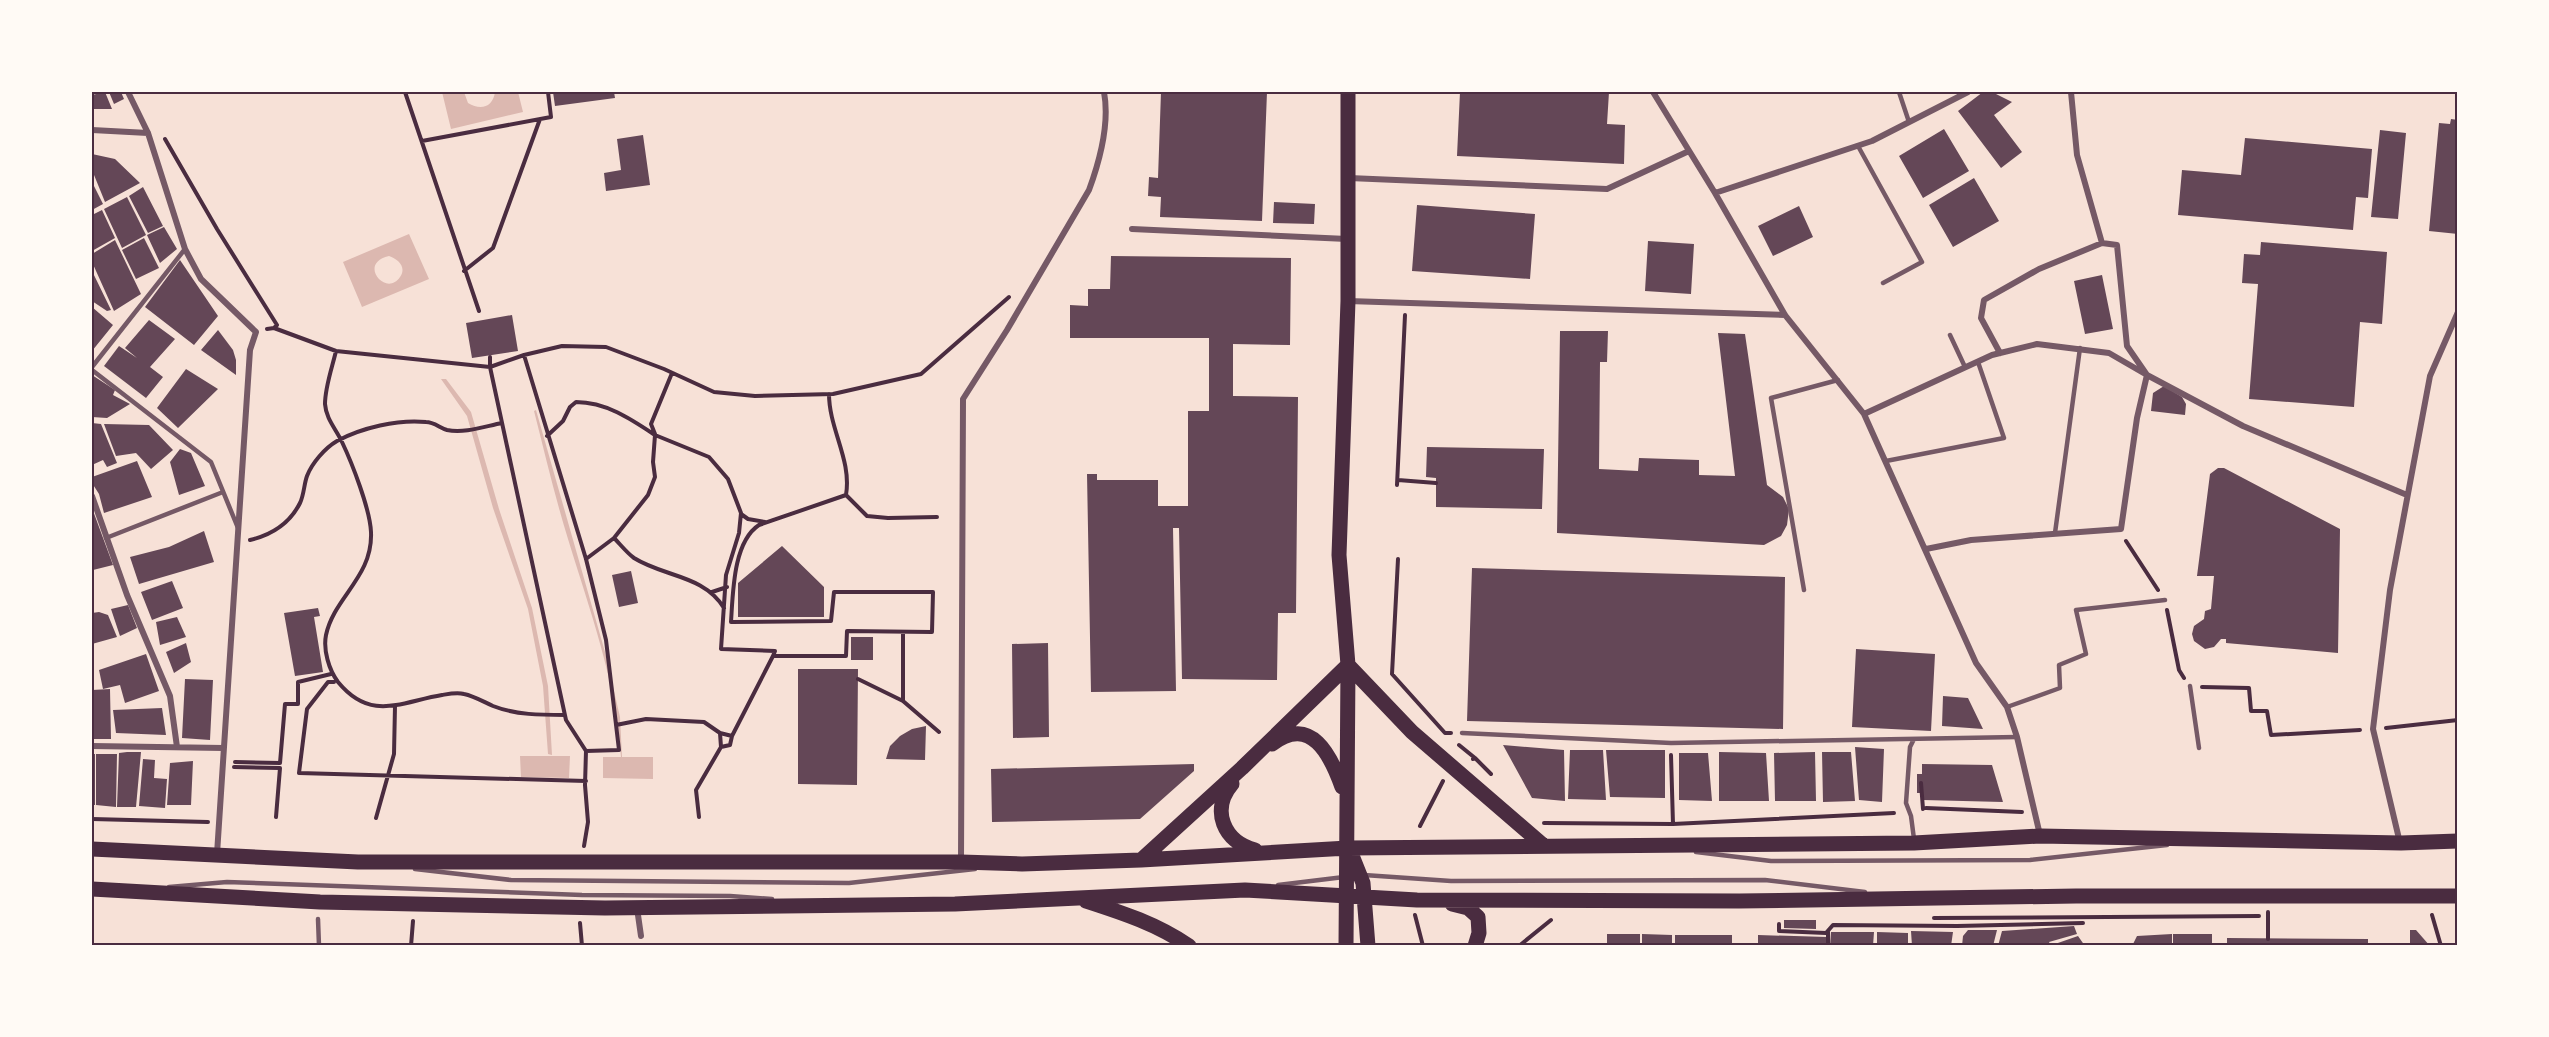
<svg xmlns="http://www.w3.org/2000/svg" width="2549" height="1037" viewBox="0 0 2549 1037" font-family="'Roboto Condensed',sans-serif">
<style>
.water{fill:#dcb8b0;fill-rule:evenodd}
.building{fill:#644757}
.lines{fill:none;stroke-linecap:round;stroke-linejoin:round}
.path{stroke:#4a2c40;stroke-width:4}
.service{stroke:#755966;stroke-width:4.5}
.minor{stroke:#755966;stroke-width:6}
.primary{stroke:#4a2c40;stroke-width:15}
.neatline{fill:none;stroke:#4a2c40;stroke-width:2}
</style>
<rect width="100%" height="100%" fill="#f7e1d7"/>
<path class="water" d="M442,92H464L468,103C481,111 493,107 495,92H518L523,112L451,129Z
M409,234L429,279L362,307L343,262ZM389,256C398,259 407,267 400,277C386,298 357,263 389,256Z
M441,379H446L471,412L499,509L532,608L548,686L552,755L548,754L543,686L528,609L493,508L467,416Z
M536,410L605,652L620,717L622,757H653V779L603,778V757H621C616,681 590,611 568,539C555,497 545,454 534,411Z
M520,756H570L569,778L521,777Z"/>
<path class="building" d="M105,92L112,109H92V95Z
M109,92H121L124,99L114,104Z
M553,92H614L615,98L555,106Z
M1161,92H1267L1262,221L1160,217L1161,197L1148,196L1149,177L1158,178Z
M1460,92H1609L1607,124L1625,125L1624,164L1457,156Z
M1983,92H1992L2012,102L1994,115L2022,152L2001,168L1958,111Z
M2451,119L2458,120V234L2429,231L2439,123L2450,124Z
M1944,129L1969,171L1923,198L1899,156Z
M2380,130L2406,133L2398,219L2371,217Z
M643,135L650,185L606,191L604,173L621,170L617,139Z
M2245,138L2372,149L2368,198L2356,197L2353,230L2178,215L2182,170L2241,175Z
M92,154L115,159L140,183L105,202L92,170Z
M1974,178L1999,221L1953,247L1929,205Z
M92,182L103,204L92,210Z
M143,187L163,226L148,233L129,196Z
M127,197L146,235L122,248L104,209Z
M1274,202L1315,204L1314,224L1273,223Z
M1417,205L1535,214L1530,279L1412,271Z
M1799,206L1813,237L1773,256L1758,226Z
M102,210L115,238L92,251V215Z
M164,227L177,249L160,263L147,235Z
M144,238L159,268L136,279L122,250Z
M115,240L141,294L114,311L92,262V254Z
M1648,241L1694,244L1691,294L1645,291Z
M2261,242L2387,252L2382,324L2360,322L2354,407L2249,399L2258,284L2242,283L2244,254L2260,255Z
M1111,256L1291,258L1290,345L1233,344V396L1298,397L1296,613H1278L1277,680L1182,679L1179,528H1173L1176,691L1091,692L1087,474H1097V480H1158V506H1188V411H1209V338H1070V305L1088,306V289H1110Z
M180,260L218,316L194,345L145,307Z
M93,273L111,310L107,311L92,301V274Z
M2102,275L2113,329L2085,334L2074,281Z
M92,307L113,325L92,351Z
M512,315L518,351L472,358L466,323Z
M149,320L175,339L150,367L163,377L146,398L104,366L119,346L137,358L125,348Z
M218,330L233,350L236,360V375L201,350Z
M1560,331H1608L1607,362H1600L1599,469L1638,471L1639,458L1699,460V475L1735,476L1718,333L1745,334L1767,485L1783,497L1789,509L1787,525L1781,536L1764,545L1557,533Z
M186,369L218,389L178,428L157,408Z
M92,375L115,390L113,395L130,404L107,418L92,417Z
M2164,386L2182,397L2186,404L2185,415L2151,411L2153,393Z
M92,423L101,424L117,463L107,467L103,460L92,465Z
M104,424L149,425L173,450L151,469L136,453L116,456Z
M1427,447L1544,449L1542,509L1436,507V478L1426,477Z
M180,449L191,453L205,486L179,495L170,462Z
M137,461L152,497L104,513L99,494L92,483V477Z
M2218,468H2224L2340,529L2338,653L2226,643V639H2221L2214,647L2205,649L2194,641L2192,634L2194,626L2204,619L2205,611L2211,609L2214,576H2197L2210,474Z
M92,508L113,565L93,570L92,568Z
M204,531L214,562L139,584L130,557L169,547Z
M782,546L824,587V617H738V583Z
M1472,568L1785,577L1783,729L1467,721Z
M631,571L638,603L619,607L612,575Z
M172,581L183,608L152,620L141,592Z
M128,605L137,628L120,636L111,609Z
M318,608L320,616L314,617L323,672L295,676L284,613Z
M99,612L108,615L117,637L92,644V613Z
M177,617L186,637L160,645L156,622Z
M851,637H873V660H851Z
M186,643L191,662L174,673L166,652Z
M1048,643L1049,737L1013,738L1012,644Z
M1856,649L1935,654L1931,731L1852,727Z
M146,654L159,691L125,703L120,685L103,689L99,670Z
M798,669H858L857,785L798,784Z
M185,679L213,680L210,740L182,738Z
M110,689L111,739H92V690Z
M1943,696L1968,698L1983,729L1942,726Z
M162,708L166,735L116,733L113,710Z
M926,726L925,760L886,759L890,746L900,736L912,729Z
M1503,745L1564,750L1565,801L1532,798Z
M1855,747L1884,749L1882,802L1859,800Z
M1570,750H1603L1606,800L1568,799Z
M1606,750H1665V798L1610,797Z
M127,752H141L136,807H117L119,753Z
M1719,752L1766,753L1769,801H1719Z
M1815,752L1816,801H1775L1774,753Z
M1822,752H1851L1855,801L1823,802Z
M1679,753H1708L1712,801L1679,800Z
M92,754H95V805H92Z
M96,754H117L116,807L96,805Z
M143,759L155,760L154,778L167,779L165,808L139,806Z
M193,761L191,805H167L170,763Z
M1194,764V771L1140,819L992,822L991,769Z
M1922,764L1992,765L2003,802L1923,800V793H1917V774H1922Z
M1784,920H1816V929L1784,928Z
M2074,926L2077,934L2049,942L2051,946H1998L2002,931Z
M1968,930H1997L1993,946H1962L1963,936Z
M2410,930H2416L2430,946H2410Z
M1911,931L1953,932L1951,946H1912Z
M1831,932H1874L1873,946H1830Z
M1877,932L1908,933V946H1877Z
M1607,934H1640V946H1607Z
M1642,934L1672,935V946H1642Z
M2172,934V946H2132L2137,936Z
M2173,934H2212V946H2173Z
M1675,935H1732V946H1675Z
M1758,935L1827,937V946H1758Z
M2078,936L2085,946H2055V944Z
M2227,938L2368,939V946H2227Z"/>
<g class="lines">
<path class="path" d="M405,92L479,311
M165,139L217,229L277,325L274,328
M422,141L551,117L548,92
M464,271L493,248L540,119
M267,329L274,328L336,351L490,367L566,720L586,751L585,785L588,822L584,846
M336,351C332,368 325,387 325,404C326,419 336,429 342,442C352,463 370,509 371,532C373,577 334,597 326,635C323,650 329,670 338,682C371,722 400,702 442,695C448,694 457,692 464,694C474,696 484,702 493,706C516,715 541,715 565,715
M524,355L586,559L606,640L619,750L586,751
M490,357V367L524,355L562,346L606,347L664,369L714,392L755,396L833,394L921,374L1009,297
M829,394C829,429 852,460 846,495
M655,434L651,424L672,373
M547,436L563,421L570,407L576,402C606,402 631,419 655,435
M1398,480L1436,483
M1397,485L1405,315
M741,514L748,519L765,522
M614,538C620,544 627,553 634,558C664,577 704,575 724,608
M250,540C271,535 290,523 300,503C304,495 304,484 307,476C312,463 325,448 337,441C361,428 398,419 426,422C434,422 440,428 447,430C464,434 486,426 502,423
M2126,541L2158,590
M586,559L614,538L648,495L655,477L653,462L655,435L709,457L728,479L741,513L739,533L726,575L721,649L775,651L773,656
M1398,559L1392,674L1445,733H1451
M712,592L727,587
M2167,610L2179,670L2184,678
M903,632V701L939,732
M858,679L903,701
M334,682H328L307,709L299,773L586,781
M2202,687L2249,688L2251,711H2267L2271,735L2360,730
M616,725L646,719L704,722L720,733L721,747L696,790L699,817
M2386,728L2458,720
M720,733L732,736L730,745L721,747
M732,736L773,656H846L847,631L932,632L933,592H834L831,621L731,622C733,593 733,542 759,525L846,495L867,516L888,518L937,517
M1459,745L1475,758L1473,759
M1671,755L1673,824
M1475,758L1491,774
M235,762L280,763L285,704H298V682L331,674
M234,767L280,768L276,817
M1921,783L1923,809
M1926,808L2022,812
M376,818L394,754L395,706
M92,819L208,822
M1544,823L1673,824L1894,813
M1420,826L1443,781
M2268,912V939
M1415,915L1423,946
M2432,915L2441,946
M1934,918L2259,916
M580,923L582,946
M1779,924V931L1826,933L1833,925L1957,926L2083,923
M1828,931V946
M411,946L413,921
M1519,946L1551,920"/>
<path class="service" d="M1899,92L1909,122
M1858,146L1922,262L1883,283
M1950,335L1965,367
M92,367L185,249
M92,370L211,462L238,528
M1886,461L2004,438L1978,362
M2055,533L2080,348
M106,538L223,492
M1804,590L1771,398L1838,380
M2190,686L2199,748
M2007,707L2060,688L2059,665L2086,654L2076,610L2165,600
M1462,733L1671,743L2017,737
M1914,839L1911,816L1906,803L1910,747L1914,739
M1696,852L1771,861L2030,860L2167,845
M415,869L511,880L849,883L975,869
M1364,875L1451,881L1765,880L1865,892
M1278,885L1344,877
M169,887L227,882L582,895L730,896L772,899
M318,919L319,946"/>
<path class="minor" d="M128,92L148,133L185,249L201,279L256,332L250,350L217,854
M1653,92L1715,193L1785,315L1864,414L1976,663L2007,707L2017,737L2040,835
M92,130L148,133
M1349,178L1607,189L1689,151
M1715,193L1872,141L1968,92
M1132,229L1347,239
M2102,243L2117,245L2127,346L2147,375L2243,426L2407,495
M1348,301L1785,315
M2000,353L1981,318L1984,300L2039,269L2102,243L2077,155L2071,92
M1864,414L1992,355L2037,344L2109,353L2147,375L2137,418L2121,529L1971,540L1926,549
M92,496L127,595L170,696L177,747
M92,746L223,748
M2400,843L2373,729L2390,590L2430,376L2458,312
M961,861L963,399L1007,330L1089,190C1100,160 1110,124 1104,92
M637,908L641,936"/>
<path class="primary" d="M1348,665L1412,732L1544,846
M1272,744C1311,714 1331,756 1342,787
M1232,784C1210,810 1224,842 1255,850
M92,849L358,862H961L1022,864L1141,860L1348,848L1914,843L2040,836L2401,843L2458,841
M1351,853L1363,883L1368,946
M1141,860L1242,768L1348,665
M92,889L320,902L605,908L955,904L1245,890L1417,900L1739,901L2076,896H2458
M1086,901C1123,913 1157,924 1189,946
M1452,904L1468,908L1478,917L1479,933L1475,946
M1346,946L1348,665L1339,555L1348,301V92"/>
</g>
<rect width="2549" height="1037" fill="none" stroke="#fffaf5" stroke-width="186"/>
<rect x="93" y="93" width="2363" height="851" class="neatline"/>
</svg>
